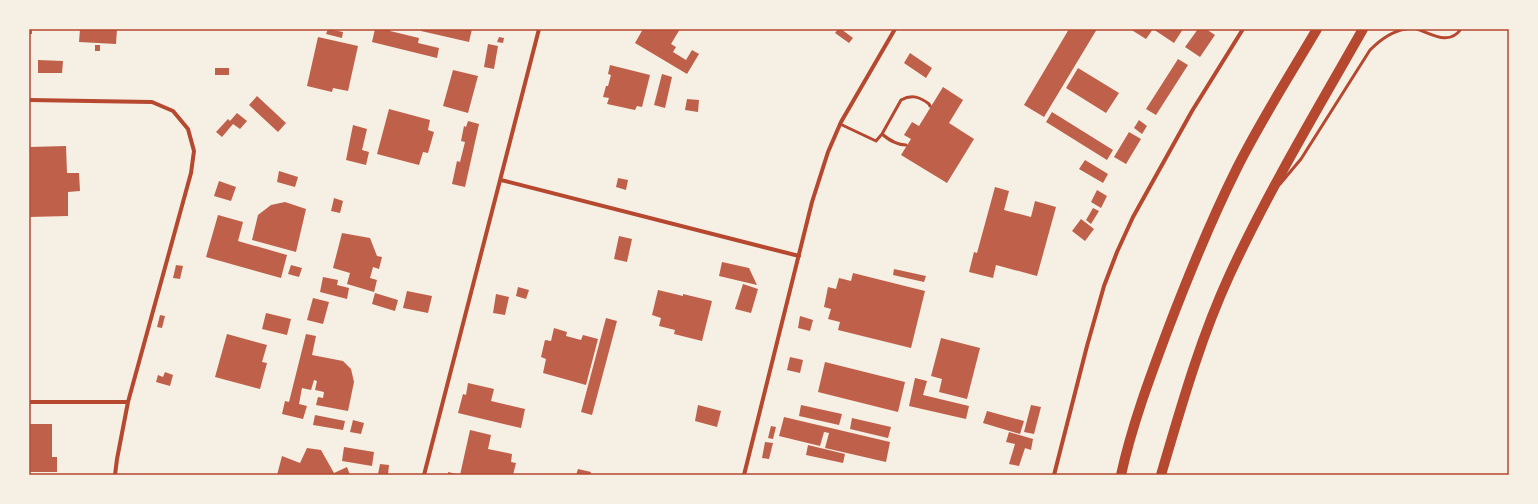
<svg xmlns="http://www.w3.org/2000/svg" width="1538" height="504" viewBox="0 0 1538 504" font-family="Signika,sans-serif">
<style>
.building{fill:#bf614a}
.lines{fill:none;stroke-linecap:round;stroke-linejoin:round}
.service{stroke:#b5482f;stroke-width:3}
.minor{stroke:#b5482f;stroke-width:4}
.primary{stroke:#b5482f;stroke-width:10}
.neatline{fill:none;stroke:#b5482f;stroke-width:1.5}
</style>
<rect width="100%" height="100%" fill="#f6efe4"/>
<path class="building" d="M29,29H32V34H29Z
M80,29H117L116,44L79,42Z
M328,29L343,32L342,38L326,34Z
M375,29H391L390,31L419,38L418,43L439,48L437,58L372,42Z
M421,29H472L469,42L421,31Z
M643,29H680L671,44L676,47L673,52L686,60L692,50L699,54L687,74L635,43Z
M838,29H841L853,38L849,43L835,33Z
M1069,29H1097L1044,117L1024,105Z
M1130,29H1183L1174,43L1153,29L1146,39Z
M1198,29H1206L1215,35L1200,57L1185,47Z
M318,37L358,46L348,91L333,88L332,92L307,86Z
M499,37L504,38L503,43L497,42Z
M488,44L498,46L494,69L484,67Z
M95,45H100V51H95Z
M910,53L932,68L926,78L904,63Z
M1178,59L1188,65L1156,115L1146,109Z
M38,60L63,61L62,73H38Z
M610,65L650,75L642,107L637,106L635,110L607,104L609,98L603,97L606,86H608L611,75L608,74Z
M215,68H229V75H215Z
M1078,68L1119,93L1106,113L1066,88Z
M453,70L478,76L468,113L443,106Z
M662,74L672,77L665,108L654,105Z
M943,87L963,100L949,123L974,139L947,183L901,155L911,139L904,135L912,122L919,126Z
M257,96L286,123L278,132L249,105Z
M687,99L699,100L698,112L685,110Z
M389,109L430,120L428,130L434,132L428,153L423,152L419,165L377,154Z
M1052,112L1113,150L1107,160L1046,122Z
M237,113L247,121L240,129L233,124L222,137L216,132L228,119L230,121Z
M1139,120L1147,126L1142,134L1134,128Z
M468,121L479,124L465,187L452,184L457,161L460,162L465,142L461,141L464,126L466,127Z
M353,125L367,129L362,150L369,152L366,165L346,160Z
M1129,132L1141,139L1126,164L1114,157Z
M66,146L67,173H79L80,191L68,192V216L29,217V147Z
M1085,160L1108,174L1103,183L1079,169Z
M279,171L298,177L295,187L277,182Z
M618,178L628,180L626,190L616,187Z
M219,181L236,187L231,201L214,196Z
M995,187L1009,191L1004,210L1031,217L1035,201L1056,207L1037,276L996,265L993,278L969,272L974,252L977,253Z
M1097,190L1107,196L1101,208L1091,202Z
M334,198L343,201L340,213L331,211Z
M285,202L306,209L296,252L252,240L258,215L271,205Z
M1093,208L1099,211L1091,224L1086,220Z
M218,215L243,222L238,241L287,255L281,278L206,257Z
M1081,219L1094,229L1085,241L1072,231Z
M342,233L370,238L377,256L382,257L379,269L373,267L370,278L377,280L374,292L347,284L350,273L333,268Z
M619,236L632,239L627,262L614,259Z
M722,262L749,268L757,285L719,276Z
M176,265L183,266L180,279L173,278Z
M291,265L302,268L299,277L288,274Z
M894,269L926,276L924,282L893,275Z
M853,273L925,291L911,348L838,330L840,322L828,319L831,309L824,307L828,287L836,289L839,278L851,281Z
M323,277L338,280L337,285L349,288L347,299L320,292Z
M743,284L758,289L751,313L735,309Z
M518,287L529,290L526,299L516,296Z
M658,290L683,296V294L712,301L702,341L674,334L675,330L659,326L661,318L652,315Z
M407,291L432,296L428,313L403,308Z
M375,293L398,300L395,311L372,304Z
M496,294L509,297L505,315L493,313Z
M313,298L329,302L323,324L307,320Z
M266,313L291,319L287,335L262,329Z
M160,315L165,316L162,328L157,327Z
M800,316L813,320L810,331L798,328Z
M606,318L617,321L592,415L581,412Z
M554,328L567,332L566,336L581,340L583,335L598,339L586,385L543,373L546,359L541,357L545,340L551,341Z
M227,334L267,345L262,362L267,363L260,389L215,377Z
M306,334L316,336L312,355L343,361L351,369L354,382L348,411L316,405L318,397L323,398L324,392L315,390L317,381L314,380L311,390L302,388L299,404L307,406L303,419L282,414L285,401L289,402Z
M941,338L980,348L967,399L939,392L942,379L931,376Z
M790,357L803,360L800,373L787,370Z
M825,362L905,382L898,412L818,392Z
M165,372L173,375L170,386L156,382L158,375L163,377Z
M915,378L927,381L923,395L969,406L966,419L909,406Z
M468,383L494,389L491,401L525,409L521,428L458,413L463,394L466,395Z
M698,405L721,411L717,427L695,421Z
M801,405L842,414L839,425L799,416Z
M1031,405L1041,407L1034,434L1024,432Z
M987,411L1024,421L1020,434L983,423Z
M315,415L345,421L343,430L313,425Z
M784,417L890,442L886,462L825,448L829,433L824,432L820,446L779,436Z
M852,418L891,427L888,438L850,429Z
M353,420L364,423L361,434L350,432Z
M29,424H52V457H57V472H29Z
M771,426L776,427L773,439L768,438Z
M470,430L491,435L488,449L512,454L511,462L516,463L513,475H460Z
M1009,432L1033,439L1031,450L1025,448L1019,466L1009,464L1015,444L1006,442Z
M765,442L773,443L769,459L762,458Z
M808,445L845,454L843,463L806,455Z
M344,447L374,452L372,466L342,461Z
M307,448L321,450L334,473L347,467L350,475H277L282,456L300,463Z
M380,464L389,465L388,475L378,474Z
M578,469L591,472L590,475H576Z
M448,472L457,474V475H448Z"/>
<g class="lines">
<path class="service" d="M1417,29C1432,34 1449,46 1461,29
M840,124L876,141L882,134L901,100C912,94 920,97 929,104L930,106
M882,134C889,140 896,145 906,145
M1280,184L1301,159L1370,50C1380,40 1392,31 1406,29"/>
<path class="minor" d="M29,100L152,102L173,111L188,129L194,151L191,173L128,402L117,459L115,475
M501,180L799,256
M29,402H128
M424,475L539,29
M744,475L812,202L828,152L841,122L895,29
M1054,475L1087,346L1104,286L1117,252L1133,217L1192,111L1243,29"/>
<path class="primary" d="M1121,475C1132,425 1150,377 1168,329C1189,274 1211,220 1237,168C1261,120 1290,75 1317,29
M1161,475C1181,407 1200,339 1230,274C1269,190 1317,110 1363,29"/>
</g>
<rect width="1538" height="504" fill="none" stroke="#f6efe4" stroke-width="60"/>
<rect x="30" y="30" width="1478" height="444" class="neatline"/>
</svg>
